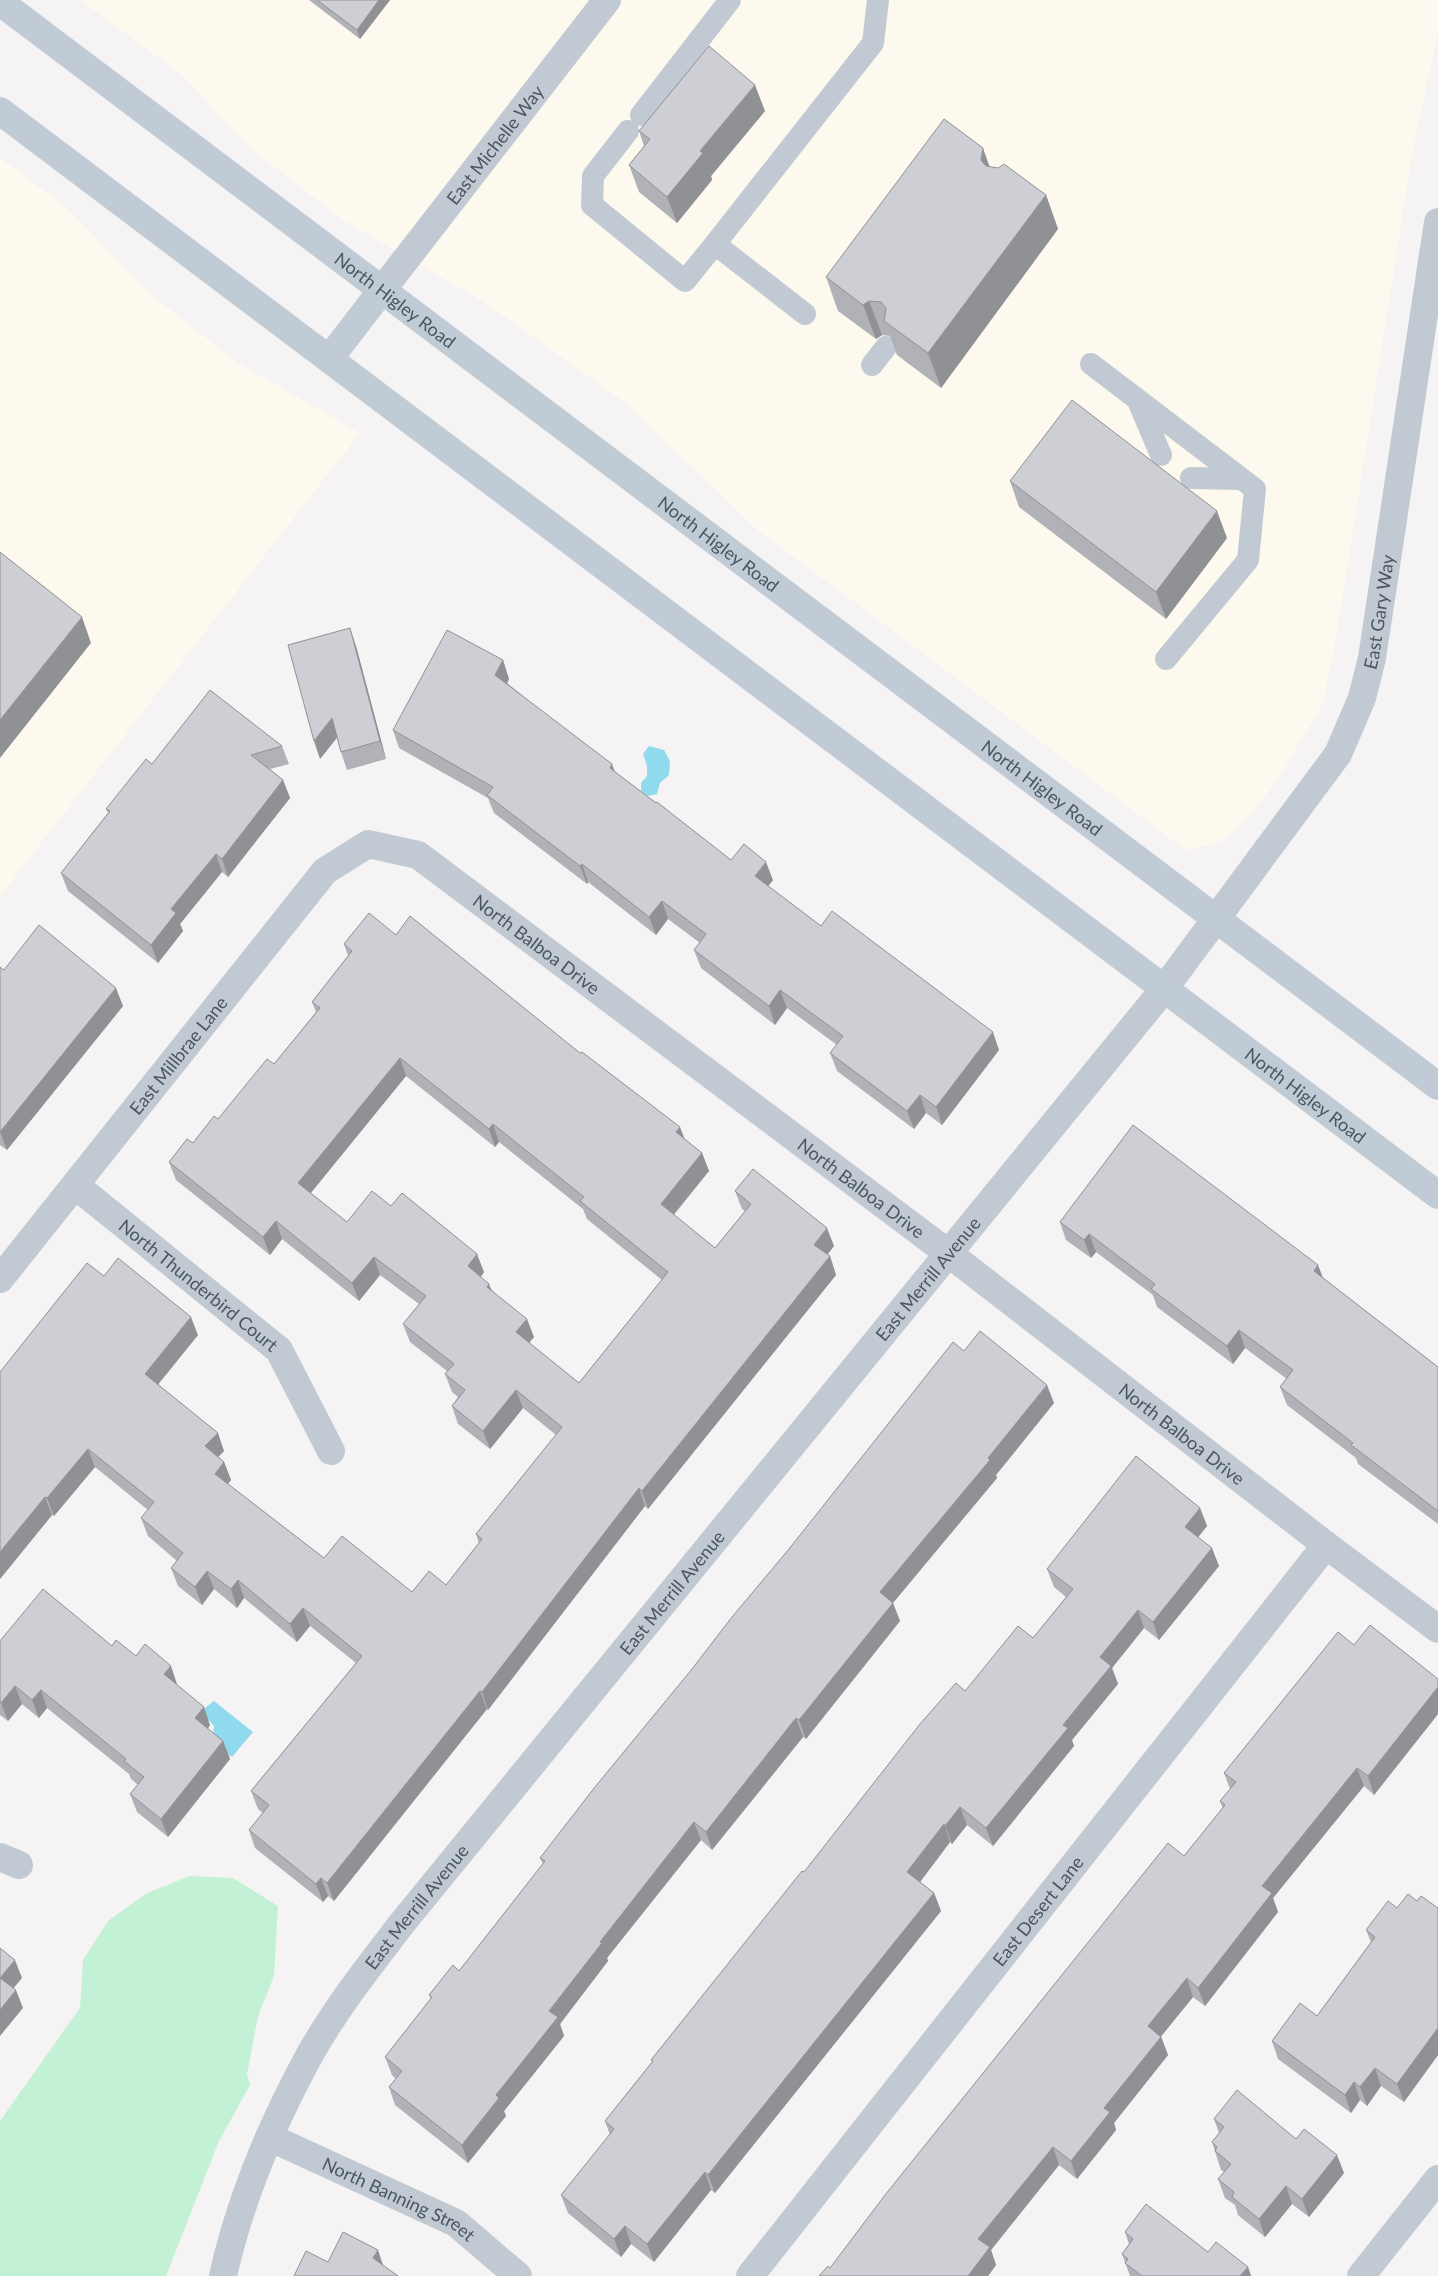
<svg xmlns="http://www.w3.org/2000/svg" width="1438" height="2276" viewBox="0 0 1438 2276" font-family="Lato,sans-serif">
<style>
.commercial{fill:#fdf9ef}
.green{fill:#c3f1d5}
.water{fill:#90daee}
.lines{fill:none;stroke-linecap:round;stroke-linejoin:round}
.service{stroke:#c1cad2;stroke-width:22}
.minor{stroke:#c1cad2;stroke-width:28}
.secondary{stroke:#c1cbd6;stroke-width:28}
.wall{fill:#b0b2b7;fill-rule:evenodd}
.shaded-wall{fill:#909195}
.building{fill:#cdcfd5;stroke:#909195;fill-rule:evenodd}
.labels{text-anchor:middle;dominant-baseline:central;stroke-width:4;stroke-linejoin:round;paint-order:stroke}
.street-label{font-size:18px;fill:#4a5661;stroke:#fff}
</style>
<rect width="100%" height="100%" fill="#f5f3f3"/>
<path class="commercial" d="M80,0H1438V33L1412,155L1338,627L1323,703L1277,781L1239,828L1217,843L1186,850L760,532L623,401L484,302L346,222L253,151L180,73Z
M0,158L66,207L149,293L235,361L360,433L0,896Z"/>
<path class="green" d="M190,1876L233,1878L278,1906L274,1976L258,2016L247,2074L250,2085L219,2141L166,2276H0V2121L80,2008L83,1960L108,1921L147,1893Z"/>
<path class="water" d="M649,746L664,750L670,761L669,775L660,783L657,794L648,796L641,791V783L647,776V766L643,754Z
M214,1701L253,1732L232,1757L212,1741L214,1726L201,1711Z"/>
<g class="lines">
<path class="service" d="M641,115L730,0
M628,131L593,176L592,205L685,281L715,244
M805,314L715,244L873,43L878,0
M1091,364L1255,489L1248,560L1166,659
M872,365L886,347
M1138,401L1161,455
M1191,478L1241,479"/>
<g class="minor">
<path id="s1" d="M382,290L607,0"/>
<path id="s2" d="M75,1185L279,1350L331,1451"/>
<path id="s3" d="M0,1279L325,871L368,844L418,855L948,1253L1326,1545L1438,1629"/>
<path d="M0,1857L19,1865"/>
<path id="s4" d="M269,2137L456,2223L518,2276"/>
<path id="s5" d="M223,2276C240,2200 272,2124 309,2056C335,2009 370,1965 403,1922L1164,989L1338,754L1362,698L1372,658L1438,222"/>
<path id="s6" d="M750,2276L1326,1545"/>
<path d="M1361,2276L1438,2179"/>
</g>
<g class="secondary">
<path id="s7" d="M0,2L1438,1086"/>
<path id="s8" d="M0,111L1438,1195"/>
<path d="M329,359L382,290"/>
</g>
</g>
<path class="wall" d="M309,0H390L360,39Z
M765,111L711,176L712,180L677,223L639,192L629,165L644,146L639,131Z
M990,167L1046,195L1058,229L941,388L897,355L890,336L882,335L876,339L838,311L826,277Z
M1010,481L1227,538L1166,619L1019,507Z
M356,646L386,759L347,770L341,752L337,738L320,759Z
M503,660L509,679L507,683L615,772L731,860L773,880L768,886L821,926L999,1050L942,1125L926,1113L914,1129L837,1071L830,1053L837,1045L787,1008L775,1025L701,968L694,950L700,943L668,919L656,935L588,882L587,884L494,813L488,798L399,748L393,730Z
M282,746L289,764L270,769L283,780L290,798L228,877L222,872L180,924L183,931L158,963L68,891L61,873L108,813L106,809L152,764Z
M396,935L685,1139L702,1153L709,1171L674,1215L715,1248L745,1211L742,1209L735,1191L834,1246L827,1255L830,1256L836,1275L648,1509L645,1506L488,1710L487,1709L334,1901L328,1896L323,1902L255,1848L249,1830L263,1813L258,1809L251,1791L356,1663L310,1626L297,1642L244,1598L237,1608L214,1589L202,1605L178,1586L171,1568L177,1561L148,1536L141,1518L148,1510L95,1467L54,1516L52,1515L0,1579L104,1276L198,1335L158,1384L224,1451L218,1457L224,1462L231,1480L228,1484L324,1558L412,1592L446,1585L479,1543L476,1534L556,1435L523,1408L490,1449L458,1424L452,1406L458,1397L452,1392L445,1374L447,1371L410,1342L403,1324L419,1304L380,1275L359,1301L282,1239L270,1255L176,1180L169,1162L193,1143L274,1064L316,1012L312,1002L348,956L344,944ZM406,1076L495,1147L499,1142L583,1209L587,1219L662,1280L579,1383L529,1343L534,1337L492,1290L481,1277L484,1272L391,1206L347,1222L311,1193Z
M0,967L4,970L123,1006L7,1150L0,1145Z
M1060,1222L1318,1265L1322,1277L1438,1367V1524L1358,1464L1356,1458L1287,1405L1280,1387L1287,1379L1245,1348L1233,1364L1157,1307L1153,1295L1096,1252L1091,1258L1066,1240Z
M964,1351L1054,1403L996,1475L997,1478L893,1603L900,1621L806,1739L803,1737L712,1850L701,1840L607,1958L608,1961L560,2024L564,2036L504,2111L506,2116L468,2163L395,2105L389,2087L396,2079L392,2075L385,2057L431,1999L429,1995L459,1971L543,1864L540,1858Z
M1200,1508L1207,1526L1198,1537L1219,1566L1159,1640L1144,1628L1112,1668L1118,1684L1072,1740L1074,1746L993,1846L967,1825L952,1844L950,1842L920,1882L934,1893L941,1911L715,2193L711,2190L654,2262L631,2244L621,2257L568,2213L561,2195L610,2135L605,2121L652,2062L651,2060L804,1872L965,1691L1033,1638L1066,1597L1054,1587L1047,1569Z
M0,1641L112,1646L136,1656L177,1684L176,1685L210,1725L208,1729L223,1741L230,1759L168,1837L137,1812L130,1794L138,1785L131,1779L129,1774L47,1708L39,1718L22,1704L8,1721L0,1715Z
M1354,1645L1438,1679V1714L1374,1795L1364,1786L1273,1898L1278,1912L1205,2006L1193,1997L1161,2036L1168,2055L1114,2123L1116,2130L1077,2179L1059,2165L991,2250L996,2265L988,2276H819L830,2268L1184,1856L1223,1809L1220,1801L1230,1789L1224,1773Z
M1417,1901L1438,1908V2055L1404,2102L1381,2086L1367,2106L1360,2100L1351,2113L1278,2059L1272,2041L1317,2016L1371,1942L1366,1930L1397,1908Z
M1214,2119L1296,2139L1344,2173L1309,2217L1292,2204L1265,2237L1238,2215L1235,2205L1225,2198L1218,2179L1224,2172L1221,2170L1212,2142L1219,2133Z
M1125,2232L1208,2252L1248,2267L1251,2276H1130L1122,2254L1129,2244Z"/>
<path class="shaded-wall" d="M379,0H390L360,39L357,30Z
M755,85L765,111L711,176L712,180L677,223L667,197L700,151Z
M983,148L995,182L981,160Z
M1046,195L1058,229L941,388L928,353Z
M869,301L882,335L876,339L863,305Z
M1217,511L1227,538L1166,619L1156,592Z
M82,617L91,643L0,758V720Z
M350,628L356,646L386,759L380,741Z
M503,660L509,679L502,693L495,675Z
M332,718L338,736L320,759L314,741Z
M612,764L619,783L610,768Z
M283,780L290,798L228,877L222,859Z
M216,854L222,872L180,924L183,931L158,963L151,945L171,909Z
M766,862L773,880L762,894L755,876Z
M582,864L588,882L587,884L580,866Z
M662,901L668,919L656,935L649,917Z
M116,988L123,1006L7,1150L0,1132Z
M780,990L787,1008L775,1025L769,1006Z
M993,1032L999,1050L942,1125L936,1107Z
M400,1058L406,1076L304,1201L298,1183Z
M920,1095L926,1113L914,1129L907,1111Z
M493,1124L499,1142L495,1147L489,1129Z
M680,1127L687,1145L676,1132Z
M702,1153L709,1171L667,1222L661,1204Z
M276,1221L282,1239L270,1255L263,1237Z
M827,1228L834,1246L821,1263L814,1245Z
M1089,1234L1096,1252L1091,1258L1084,1240Z
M477,1254L484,1272L475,1284L468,1266Z
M830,1256L836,1275L648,1509L642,1491Z
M374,1257L380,1275L359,1301L352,1283Z
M1318,1265L1325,1283L1314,1271Z
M489,1284L496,1302L487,1287Z
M191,1317L198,1335L152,1392L145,1374Z
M527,1319L534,1337L523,1350L516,1332Z
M1239,1330L1245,1348L1233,1364L1227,1346Z
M1047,1385L1054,1403L996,1475L997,1478L887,1610L880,1592Z
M516,1390L523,1408L490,1449L483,1431Z
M218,1433L224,1451L211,1464L205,1446Z
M88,1449L95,1467L54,1516L47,1498Z
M224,1462L231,1480L221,1492L215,1474Z
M639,1488L645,1506L488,1710L482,1692Z
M45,1497L52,1515L0,1579V1552Z
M1200,1508L1207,1526L1192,1545L1185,1527Z
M1212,1548L1219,1566L1159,1640L1153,1622Z
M207,1571L214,1589L202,1605L195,1587Z
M238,1580L244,1598L237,1608L231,1589Z
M893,1603L900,1621L806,1739L799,1720Z
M303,1608L310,1626L297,1642L290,1624Z
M1138,1610L1144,1628L1112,1668L1118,1684L1072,1740L1074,1746L993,1846L986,1828L1100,1657Z
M171,1666L177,1684L170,1692L164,1674Z
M15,1686L22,1704L8,1721L1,1703Z
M1438,1687V1714L1374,1795L1368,1776Z
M41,1690L47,1708L39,1718L32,1700Z
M480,1691L487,1709L334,1901L327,1883Z
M204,1707L210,1725L201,1736L195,1718Z
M796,1718L803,1737L712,1850L706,1832Z
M223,1741L230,1759L168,1837L161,1819Z
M1357,1768L1364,1786L1273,1898L1278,1912L1205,2006L1198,1988L1262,1886Z
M960,1807L967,1825L952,1844L945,1826Z
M694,1822L701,1840L607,1958L608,1961L560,2024L564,2036L504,2111L506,2116L468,2163L462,2145L496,2095L549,2011L600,1942Z
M944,1824L950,1842L914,1890L907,1872Z
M321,1878L328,1896L323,1902L316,1884Z
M934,1893L941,1911L715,2193L708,2175Z
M15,1960L22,1978L7,1996L0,1978Z
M1187,1978L1193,1997L1155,2044L1148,2026Z
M16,1990L23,2008L0,2036V2010Z
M1438,2028V2055L1404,2102L1397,2084Z
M1161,2037L1168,2055L1114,2123L1116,2130L1077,2179L1071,2161L1104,2108Z
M1375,2068L1381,2086L1367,2106L1360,2087Z
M1354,2082L1360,2100L1351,2113L1345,2095Z
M1053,2147L1059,2165L991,2250L996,2265L988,2276H968L978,2239Z
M1337,2155L1344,2173L1309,2217L1302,2199Z
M705,2172L711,2190L654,2262L647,2244Z
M1286,2186L1292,2204L1265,2237L1259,2219Z
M625,2226L631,2244L621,2257L614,2239Z
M378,2250L384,2268L373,2258Z
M1248,2267L1251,2276H1240Z"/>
<path class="building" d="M317,0H379L357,30Z
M709,46L755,85L700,151L703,153L667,197L629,165L650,139L639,131Z
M944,119L983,148L981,160L986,166L998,168L1004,164L1046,195L928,353L884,321L886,308L881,302L869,301L863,305L826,277Z
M1072,400L1217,511L1156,592L1010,481Z
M0,552L82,617L0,720Z
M350,628L380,741L341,752L332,718L314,741L288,645Z
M447,630L503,660L495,675L612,764L610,768L656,803L657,802L731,860L744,844L766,862L755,876L821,926L832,911L993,1032L936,1107L920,1095L907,1111L830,1053L843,1036L780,990L769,1006L694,950L706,934L662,901L649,917L582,864L580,866L487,795L493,787L393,730Z
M210,690L282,746L251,755L283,780L222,859L216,854L171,909L176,913L151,945L61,873L110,811L106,809L146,759L152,764Z
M369,913L396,935L410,916L580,1053L582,1052L680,1127L676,1132L702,1153L661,1204L715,1248L751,1204L735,1191L753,1169L827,1228L814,1245L830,1256L642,1491L639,1488L482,1692L480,1691L327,1883L321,1878L316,1884L249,1830L269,1805L251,1791L362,1656L303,1608L290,1624L238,1580L231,1589L207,1571L195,1587L171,1568L183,1553L141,1518L154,1502L88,1449L47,1498L45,1497L0,1552V1372L87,1263L104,1276L118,1258L191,1317L145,1374L218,1433L205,1446L224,1462L215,1474L324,1558L342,1536L412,1592L429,1571L446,1585L482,1539L476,1534L562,1427L516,1390L483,1431L452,1406L465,1390L445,1374L454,1364L403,1324L426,1296L374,1257L352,1283L276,1221L263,1237L169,1162L187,1139L193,1143L214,1116L218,1119L267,1059L274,1064L320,1008L312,1002L352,951L344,944ZM400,1058L489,1129L493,1124L584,1197L580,1201L668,1272L579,1383L516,1332L527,1319L487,1287L489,1284L468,1266L477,1254L402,1193L391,1206L372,1191L347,1222L298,1183Z
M39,925L116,988L0,1132V967L4,970Z
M1133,1125L1318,1265L1314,1271L1438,1367V1511L1351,1445L1353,1443L1280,1387L1293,1370L1239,1330L1227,1346L1151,1289L1155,1284L1089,1234L1084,1240L1060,1222Z
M980,1331L1047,1385L988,1458L990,1460L880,1592L893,1603L799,1720L796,1718L706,1832L694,1822L600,1942L602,1943L549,2011L558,2017L496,2095L499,2098L462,2145L389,2087L402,2071L385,2057L432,1997L429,1995L453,1965L459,1971L545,1861L540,1858L595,1787L692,1669L732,1617L789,1549L953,1342L964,1351Z
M1136,1456L1200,1508L1185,1527L1212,1548L1153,1622L1138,1610L1100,1657L1111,1666L1063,1725L1068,1728L986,1828L960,1807L945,1826L944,1824L907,1872L934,1893L708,2175L705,2172L647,2244L625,2226L614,2239L561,2195L614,2129L605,2121L653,2061L651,2060L802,1871L804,1872L920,1724L956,1683L965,1691L1018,1626L1033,1638L1073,1589L1047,1569Z
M43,1589L112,1646L116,1640L136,1656L145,1644L171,1666L164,1674L204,1707L195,1718L223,1741L161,1819L130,1794L144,1777L124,1761L126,1759L41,1690L32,1700L15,1686L1,1703L0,1702V1641Z
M1370,1625L1438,1679V1687L1368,1776L1357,1768L1262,1886L1272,1893L1198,1988L1187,1978L1148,2026L1161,2037L1104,2108L1110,2112L1071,2161L1053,2147L978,2239L990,2247L968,2276H819L828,2266L830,2268L885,2195L1168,1843L1184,1856L1225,1805L1220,1801L1236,1782L1224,1773L1338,1632L1354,1645Z
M1408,1894L1417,1901L1421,1896L1438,1908V2028L1397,2084L1375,2068L1360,2087L1354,2082L1345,2095L1272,2041L1300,2003L1317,2016L1375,1937L1366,1930L1388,1901L1397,1908Z
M0,1948L15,1960L0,1978L16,1990L0,2010Z
M1237,2090L1296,2139L1304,2129L1337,2155L1302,2199L1286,2186L1259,2219L1232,2197L1234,2192L1218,2179L1231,2164L1215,2151L1217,2147L1212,2142L1224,2127L1214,2119Z
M1146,2204L1208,2252L1216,2242L1248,2267L1240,2276H1142L1125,2263L1128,2259L1122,2254L1133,2239L1125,2232Z
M343,2232L378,2250L373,2258L398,2276H294L306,2251L328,2262Z"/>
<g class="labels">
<g class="street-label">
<text stroke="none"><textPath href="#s1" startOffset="184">East Michelle Way</textPath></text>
<text stroke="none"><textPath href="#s7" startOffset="495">North Higley Road</textPath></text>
<text stroke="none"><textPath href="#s7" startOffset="900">North Higley Road</textPath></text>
<text stroke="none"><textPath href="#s5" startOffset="2046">East Gary Way</textPath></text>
<text stroke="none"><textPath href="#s7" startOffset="1305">North Higley Road</textPath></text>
<text stroke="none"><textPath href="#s3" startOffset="772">North Balboa Drive</textPath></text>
<text stroke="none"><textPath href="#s3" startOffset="286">East Millbrae Lane</textPath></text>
<text stroke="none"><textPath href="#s8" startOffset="1635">North Higley Road</textPath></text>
<text stroke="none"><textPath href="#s3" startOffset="1178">North Balboa Drive</textPath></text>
<text stroke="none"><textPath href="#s5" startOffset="1231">East Merrill Avenue</textPath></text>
<text stroke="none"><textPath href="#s2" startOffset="159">North Thunderbird Court</textPath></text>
<text stroke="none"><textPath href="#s3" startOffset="1582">North Balboa Drive</textPath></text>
<text stroke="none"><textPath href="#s5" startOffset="826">East Merrill Avenue</textPath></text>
<text stroke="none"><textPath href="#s5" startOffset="421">East Merrill Avenue</textPath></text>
<text stroke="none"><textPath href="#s6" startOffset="465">East Desert Lane</textPath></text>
<text stroke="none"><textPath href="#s4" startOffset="144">North Banning Street</textPath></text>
</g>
</g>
</svg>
